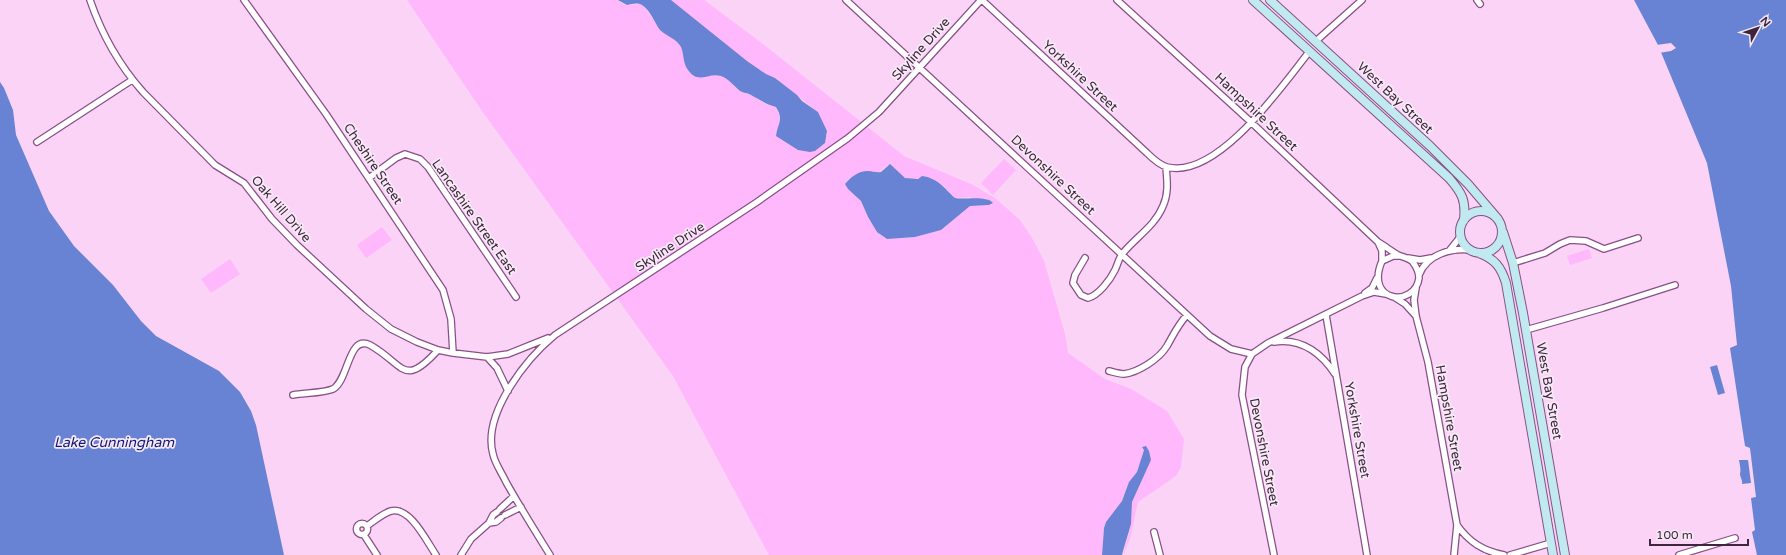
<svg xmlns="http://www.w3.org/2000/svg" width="1786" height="555" viewBox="0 0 1786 555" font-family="'Varela Round',sans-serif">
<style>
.green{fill:#ffb8fb;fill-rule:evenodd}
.water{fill:#6883d4}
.pier{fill:#fad3f7}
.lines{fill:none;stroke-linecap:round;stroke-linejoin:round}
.street-casing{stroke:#885086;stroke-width:8}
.secondary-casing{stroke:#885086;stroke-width:10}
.street{stroke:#fff;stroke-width:5.5}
.secondary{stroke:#c0eaf0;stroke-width:8}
.labels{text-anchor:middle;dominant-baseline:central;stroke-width:3.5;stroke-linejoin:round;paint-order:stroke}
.street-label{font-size:13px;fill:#3e253d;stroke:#f7eaf6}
.water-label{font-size:14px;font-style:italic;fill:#101978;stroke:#f7eaf6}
</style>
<rect width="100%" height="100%" fill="#fad3f7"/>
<path class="green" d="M407,0H618L625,5L641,4C649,11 652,19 658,27C663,34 670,35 676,40C684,46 685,60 687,69L704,78L713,74L721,76L729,80L741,92L751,95L765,104L776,107C781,116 781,121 777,131L827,136V131L818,112L775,78L766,74L747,61L671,0H704L763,44L904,156L971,184L995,198L1020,220L1032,238L1044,261L1065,334L1068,353L1105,379L1131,389L1167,411L1184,439L1181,467L1176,476L1138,502L1130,539L1123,555L1131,524L1132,502L1151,460L1142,447L1144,450L1137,472L1124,495L1122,501L1106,522L1104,528L1102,555H769L673,376L480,108ZM887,165C896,167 897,175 905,178C915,181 921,176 927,177C939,179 947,190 955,198L971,197L977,200L986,198L992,205L970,206L941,230L915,237L895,238L877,232L868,217L861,201L854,194L847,181C860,169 863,173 879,172Z
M1004,159L1016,170L993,195L981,183Z
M382,227L392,240L366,258L357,245Z
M1589,249L1592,258L1570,265L1567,256Z
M230,259L240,274L211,293L201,279Z"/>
<path class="water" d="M618,0H671L747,61L766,74L775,78L797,95L802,101L818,112L827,131L825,143L815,151L810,152L798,150L776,136C778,122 784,120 776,107C766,104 760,100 751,95C748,93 743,93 740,91C733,85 729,79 721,76C708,72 699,85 688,70C683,64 684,54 681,47C676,38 667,37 660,30C654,22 651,11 642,5C637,2 632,4 627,5Z
M1634,0H1786V555H1757L1752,532L1755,530L1751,498L1756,497L1750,448L1745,446L1730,348L1737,345L1731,286L1707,163L1658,45Z
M0,82L4,88L13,110L16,135L49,211L74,246L113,285L141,321L156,336L219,371L240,392L251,411L256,425L284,555H0Z
M890,164L905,178L918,179L922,176C938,178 944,188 955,198C964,200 987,195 993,203L989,205L970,206L941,230L915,237L887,239L877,232L868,217L861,201L848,189L845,184C851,177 858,171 868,171C873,171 876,173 881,172Z
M1717,365L1725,393L1718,395L1710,367Z
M1146,446L1149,451L1151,460L1132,502L1131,524L1123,551L1122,555H1102L1104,528L1106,522L1122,501L1129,482L1137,472L1144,450L1142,447Z
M1739,460H1748L1751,483L1742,484C1743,480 1740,478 1740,474C1741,469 1740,466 1739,460Z"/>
<path class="pier" d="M1671,43L1676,48L1671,51L1659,53L1656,45Z"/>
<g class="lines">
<defs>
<path id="street" d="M90,0C102,35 119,65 143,92L215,165L244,183L272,219L297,245L366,309L391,329L417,342L438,350L453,353L487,357L508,354L548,338
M244,0L326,114L443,290L451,319L453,353
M846,0L1210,336L1231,349L1252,354
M982,0L1147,153C1152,158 1160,165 1167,167C1217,180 1282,86 1309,52
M1117,0L1252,123L1378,242C1385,246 1391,251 1398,255C1403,257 1408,258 1412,261C1416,266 1419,272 1419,278C1415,308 1364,303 1382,261L1393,256H1400
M1477,0L1480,4
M1316,41L1362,0
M37,142L132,80
M369,178L396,158L405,154L420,159L428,167L516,297
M1378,242L1382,251V261
M1449,251L1461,236
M1085,258L1075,275L1073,283L1081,295L1088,298C1099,295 1110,280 1115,270C1118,264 1119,257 1123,253C1136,237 1155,226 1163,206C1169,193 1167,180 1166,167
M1408,258L1420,260L1431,258
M1513,263L1545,253L1560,244L1570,240L1586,241L1604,249L1638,238
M1419,275C1427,254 1451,248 1471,250
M1416,288L1414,300L1416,316L1428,362L1457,525L1454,555
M1365,293L1372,288L1377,278
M1394,297L1405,304L1416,316
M1326,315L1367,555
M1526,330L1603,308L1675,285
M1274,342C1301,338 1321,353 1335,374
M487,357L497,368L508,391
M1109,371C1113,372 1119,374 1124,374C1139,372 1159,359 1167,346C1174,334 1177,326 1187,315
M293,395C304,393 324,393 333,389C349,380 348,334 370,345C404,364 403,389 438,350
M500,509L514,496
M505,515L521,507
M489,523L496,522L501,518
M356.5 529a5.5 5.5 0 1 1 11 0a5.5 5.5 0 1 1-11 0Z
M1457,525C1469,542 1483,551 1504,555
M367,526C374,521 383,513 391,511C410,506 427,542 436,555
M1154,532L1160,555
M364,535L377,555
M461,555L471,539L489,523L493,515L497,512
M550,555C535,531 520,507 506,482C502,473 495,464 493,454C482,414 526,359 555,335L757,202L848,138L879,112L981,0
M1274,555L1242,395L1245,367L1252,354L1268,343L1362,296L1374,292L1386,294
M1510,555L1551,543
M1679,555L1735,538"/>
<path id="secondary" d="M1253,0L1449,178C1462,193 1466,200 1464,220
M1270,0L1430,146L1468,184L1498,219
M1460 232a21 21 0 1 1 42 0a21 21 0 1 1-42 0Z
M1503,232L1513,263L1523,313L1565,555
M1479,253C1495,259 1501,267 1506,283L1553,555"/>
</defs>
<use href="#street" class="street-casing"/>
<use href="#secondary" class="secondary-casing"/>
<use href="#street" class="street"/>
<use href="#secondary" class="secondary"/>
</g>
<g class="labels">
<g class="street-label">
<text transform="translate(921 49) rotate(-48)">Skyline Drive</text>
<text transform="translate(1080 76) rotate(43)">Yorkshire Street</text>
<text transform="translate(1395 98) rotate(43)">West Bay Street</text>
<text transform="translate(1256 112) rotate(43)">Hampshire Street</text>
<text transform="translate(373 164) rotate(56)">Cheshire Street</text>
<text transform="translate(1053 175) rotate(43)">Devonshire Street</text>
<text transform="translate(281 209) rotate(49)">Oak Hill Drive</text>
<text transform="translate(474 217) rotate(55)">Lancashire Street East</text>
<text transform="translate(670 247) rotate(-33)">Skyline Drive</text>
<text transform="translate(1549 391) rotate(80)">West Bay Street</text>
<text transform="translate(1449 418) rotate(80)">Hampshire Street</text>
<text transform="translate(1357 430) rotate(80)">Yorkshire Street</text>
<text transform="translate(1264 452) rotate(79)">Devonshire Street</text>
</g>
<g class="water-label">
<text x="114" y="442">Lake Cunningham</text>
</g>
</g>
<g transform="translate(1758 28) rotate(50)" stroke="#f7eaf6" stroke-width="3" paint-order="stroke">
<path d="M0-3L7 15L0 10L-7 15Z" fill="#3e253d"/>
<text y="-6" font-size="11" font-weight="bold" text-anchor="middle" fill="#3e253d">N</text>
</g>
<path d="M1650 539v6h98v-6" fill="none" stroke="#3e253d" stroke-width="2"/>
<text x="1656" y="539" font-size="12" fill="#3e253d" stroke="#f7eaf6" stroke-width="3" paint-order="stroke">100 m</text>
</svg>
